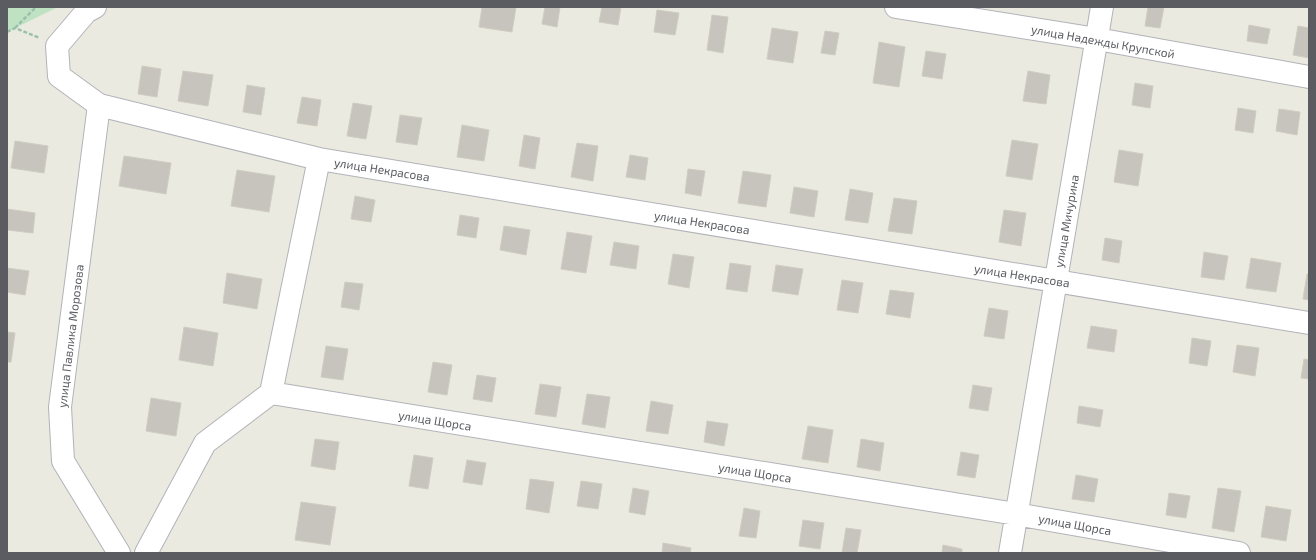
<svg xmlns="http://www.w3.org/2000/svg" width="1316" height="560" viewBox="0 0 1316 560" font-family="'Exo 2',sans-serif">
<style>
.green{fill:#bfe2c3}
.building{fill:#c7c4be;stroke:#cfcdc0}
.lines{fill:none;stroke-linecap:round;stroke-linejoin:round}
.minor-casing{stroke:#b2b3b8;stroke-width:24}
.path{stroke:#99c1a9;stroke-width:2.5;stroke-dasharray:4 2;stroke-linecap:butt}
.minor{stroke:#fff;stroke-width:22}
.labels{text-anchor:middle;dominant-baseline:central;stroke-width:4;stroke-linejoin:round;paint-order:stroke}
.street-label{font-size:12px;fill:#5a5c61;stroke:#fff}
</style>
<rect width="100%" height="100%" fill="#ebeae1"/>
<path class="green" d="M7,7H58L7,32Z"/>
<path class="building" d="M482,7H516L512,32L479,27Z
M545,7H560L557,27L542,24Z
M602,7H621L618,25L599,22Z
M1148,7H1164L1160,28L1145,26Z
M657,10L679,13L675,35L654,32Z
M712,15L728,17L723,53L707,50Z
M1249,25L1270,29L1267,44L1247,41Z
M1298,26L1309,28V58L1293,55Z
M772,28L798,32L793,63L767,59Z
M825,31L839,33L835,55L821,53Z
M879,42L905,47L899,87L873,83Z
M926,51L946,54L942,79L922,76Z
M142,66L161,69L157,97L138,94Z
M183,71L213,75L208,106L178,101Z
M1028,71L1050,75L1046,104L1023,101Z
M1135,83L1153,86L1150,108L1132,105Z
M247,85L265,88L261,115L243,112Z
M302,97L321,100L317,126L297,123Z
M353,103L372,106L366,139L347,136Z
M1238,108L1256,111L1253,133L1235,130Z
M1279,109L1300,112L1297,135L1276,131Z
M400,115L422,118L417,145L396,142Z
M462,125L489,130L484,161L457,157Z
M524,135L540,138L535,169L519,166Z
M1012,140L1038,144L1032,180L1006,176Z
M15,141L48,146L44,173L11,168Z
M577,143L598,146L593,181L571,177Z
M1119,150L1143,154L1138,186L1114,182Z
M630,155L648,158L645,180L626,177Z
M124,156L171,163L166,194L119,186Z
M688,169L705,171L701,196L685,193Z
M237,170L275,176L269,212L231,206Z
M743,171L771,175L766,207L738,203Z
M794,187L818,191L814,217L790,213Z
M850,189L873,193L868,223L845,220Z
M355,196L375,200L371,222L351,219Z
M894,198L917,201L912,234L888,231Z
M7,209L35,213L33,233L7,230Z
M1004,210L1026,213L1021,246L999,242Z
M460,215L479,218L476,238L457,235Z
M504,226L530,230L526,255L500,250Z
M567,232L592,236L586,273L561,269Z
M1105,238L1122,241L1119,263L1102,260Z
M614,242L639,246L636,269L610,265Z
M1204,252L1228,256L1224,280L1201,277Z
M673,254L694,257L689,288L668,284Z
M1251,258L1281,263L1276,292L1246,288Z
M730,263L751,266L747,292L726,289Z
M776,265L803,269L798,295L772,291Z
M7,268L29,271L25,295L7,292Z
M227,273L262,279L257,309L223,303Z
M1307,274H1309V300L1303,299Z
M842,280L863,283L858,313L837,310Z
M345,282L363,284L359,310L341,307Z
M890,290L914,293L910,318L886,314Z
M989,308L1008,311L1004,339L984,336Z
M1091,326L1117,330L1114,352L1087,348Z
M184,327L218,333L213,366L179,360Z
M7,332L15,333L11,362H7Z
M1192,338L1211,341L1207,366L1189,363Z
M1237,345L1259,348L1255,376L1233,372Z
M326,346L348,349L343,380L321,377Z
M1304,359L1309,360V379L1301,378Z
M433,362L452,365L447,395L428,392Z
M477,375L496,378L492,402L473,399Z
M540,384L561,387L556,417L535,414Z
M973,385L992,388L988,411L969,408Z
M587,394L610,397L605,428L582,424Z
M151,398L181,403L176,436L146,431Z
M651,401L673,405L668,434L646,431Z
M1079,406L1103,410L1100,427L1077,423Z
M707,421L728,424L724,446L704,442Z
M808,426L833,430L828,463L802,459Z
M315,439L339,442L335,470L311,466Z
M861,439L884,443L880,471L857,467Z
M961,452L979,455L975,478L957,475Z
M414,455L433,458L428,489L409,486Z
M467,460L486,463L482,485L463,482Z
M1076,475L1098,479L1094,502L1072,499Z
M530,479L554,482L549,513L526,509Z
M581,481L602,484L598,509L577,506Z
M633,488L649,491L645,515L629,512Z
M1218,488L1241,491L1234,532L1212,528Z
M1169,493L1190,496L1186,518L1166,515Z
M301,502L336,507L330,545L295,540Z
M1266,506L1291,510L1286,541L1261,537Z
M744,508L760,511L756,538L739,536Z
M803,520L824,523L820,549L799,546Z
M846,528L861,530L857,553H842Z
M663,543L691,548L690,553H662Z
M943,545L962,549V553H942Z"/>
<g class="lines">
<defs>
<path id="minor" d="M95,7L86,12L57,46L59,76L99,105L319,159L1309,323
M896,7L1097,39L1309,77
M99,105L60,407L63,461L119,553
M271,393L1016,514L1239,553
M146,553L205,443L271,393L319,159
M1010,553L1102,7"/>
</defs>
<use href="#minor" class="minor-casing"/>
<path class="path" d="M15,28L36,7
M7,32L15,28L40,38"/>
<use href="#minor" class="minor"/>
</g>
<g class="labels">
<g class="street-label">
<text transform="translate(1103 41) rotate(10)">улица Надежды Крупской</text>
<text transform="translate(382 169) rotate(9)">улица Некрасова</text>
<text transform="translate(1066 221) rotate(-80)">улица Мичурина</text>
<text transform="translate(702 222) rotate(9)">улица Некрасова</text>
<text transform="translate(1022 275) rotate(9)">улица Некрасова</text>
<text transform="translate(70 336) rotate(-83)">улица Павлика Морозова</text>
<text transform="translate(435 420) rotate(9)">улица Щорса</text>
<text transform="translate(755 472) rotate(9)">улица Щорса</text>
<text transform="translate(1075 524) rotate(10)">улица Щорса</text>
</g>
</g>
<rect width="1316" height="560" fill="none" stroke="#5a5c61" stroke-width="16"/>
</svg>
